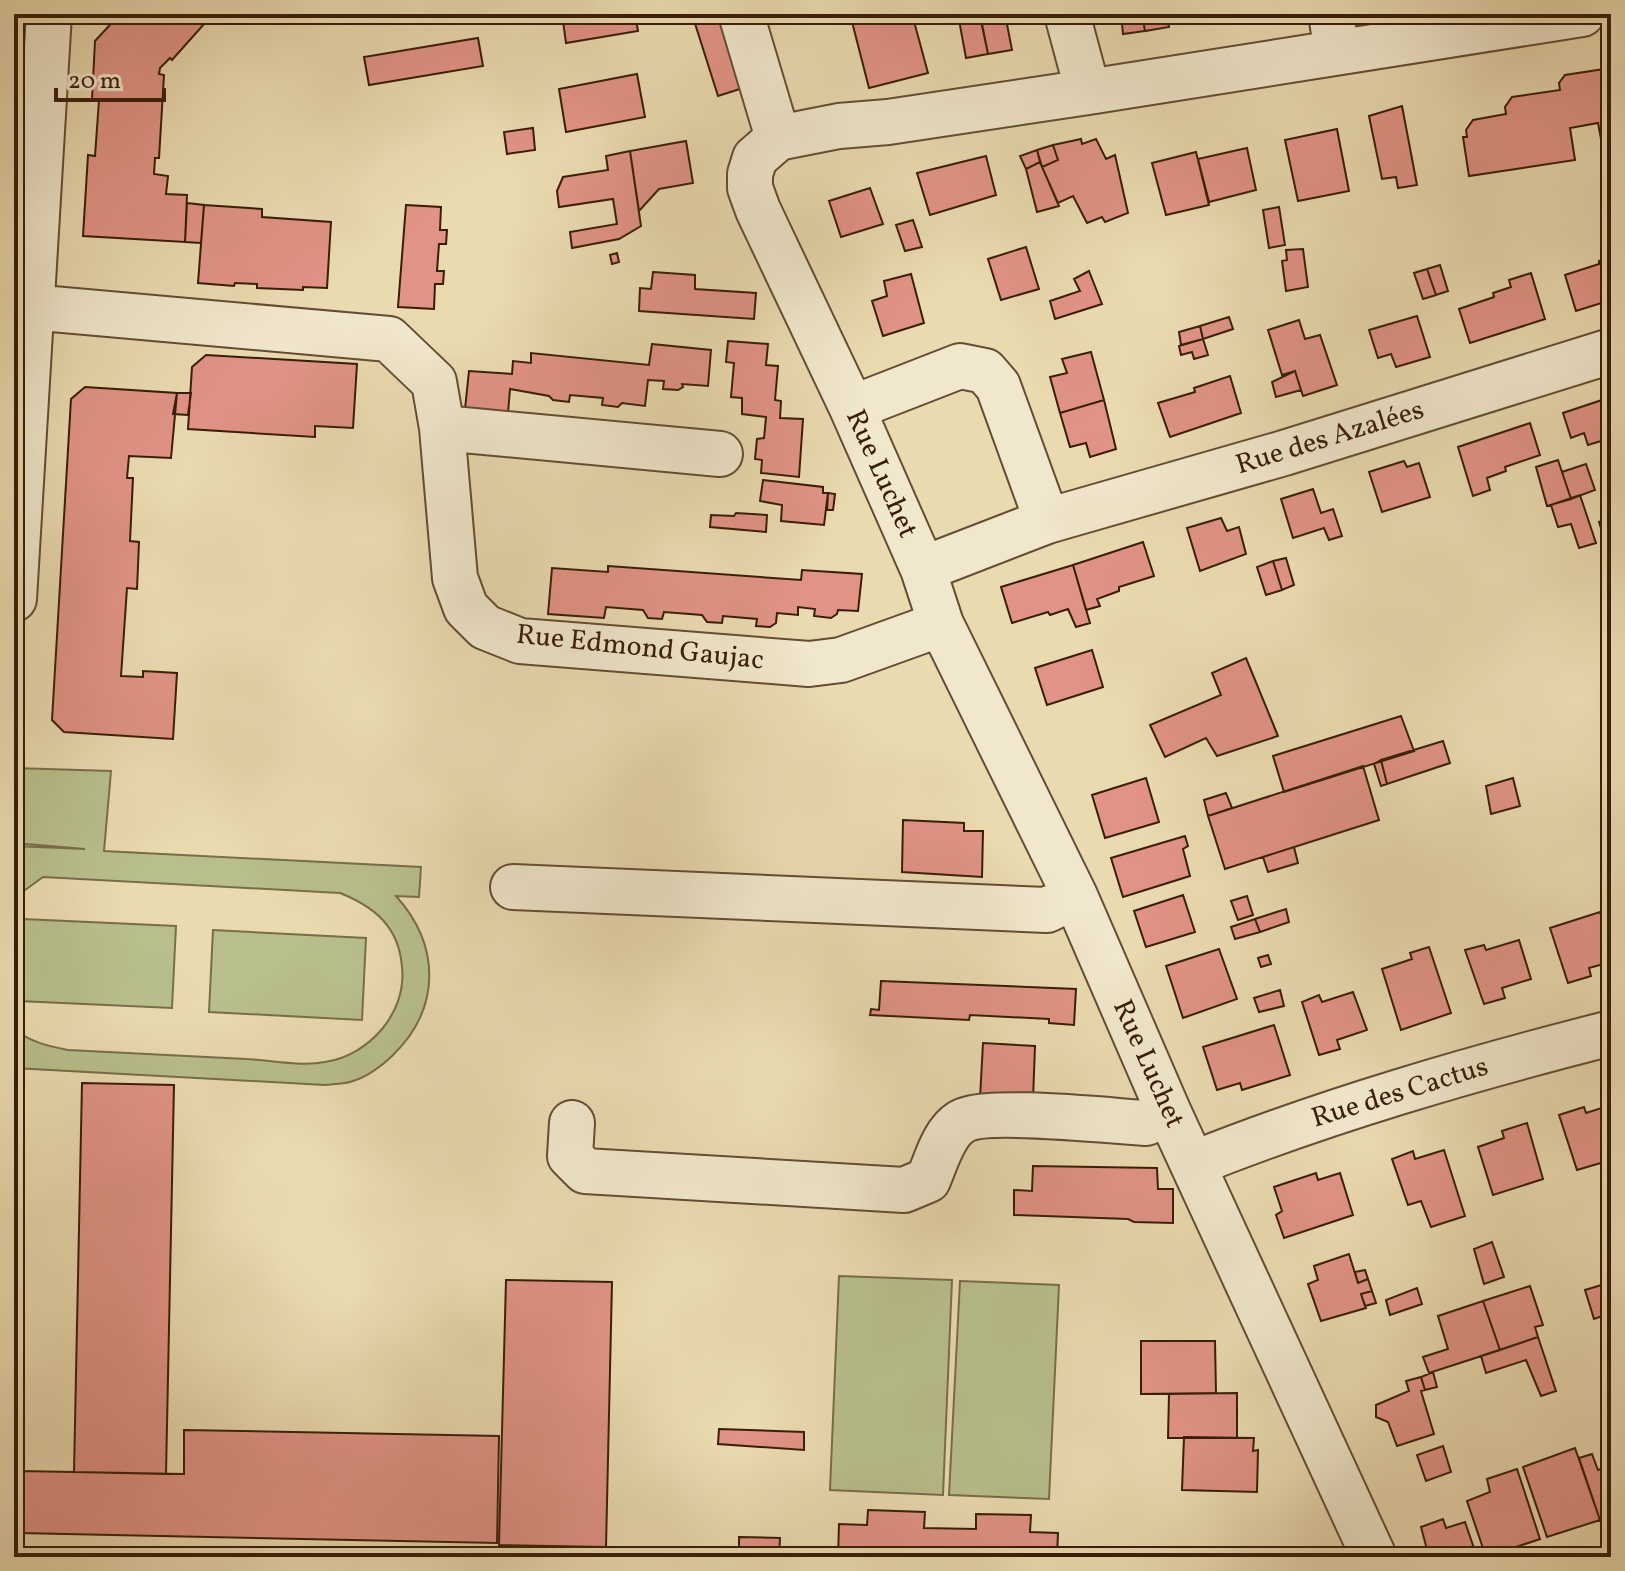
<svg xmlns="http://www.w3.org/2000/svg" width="1625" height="1571" viewBox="0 0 1625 1571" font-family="Vollkorn,serif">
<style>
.green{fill:#b8bf8b;stroke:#786e4a;stroke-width:2}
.building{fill:#e19385;stroke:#391d09;stroke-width:2}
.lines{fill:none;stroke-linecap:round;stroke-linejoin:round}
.minor-casing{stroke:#654c33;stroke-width:48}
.minor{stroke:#f1e7cc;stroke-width:44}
.labels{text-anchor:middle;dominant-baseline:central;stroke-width:8;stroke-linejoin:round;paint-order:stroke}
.street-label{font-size:28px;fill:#391d09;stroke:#f1e7cc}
</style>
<rect width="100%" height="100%" fill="#eadab0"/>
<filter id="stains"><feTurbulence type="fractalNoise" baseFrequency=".0025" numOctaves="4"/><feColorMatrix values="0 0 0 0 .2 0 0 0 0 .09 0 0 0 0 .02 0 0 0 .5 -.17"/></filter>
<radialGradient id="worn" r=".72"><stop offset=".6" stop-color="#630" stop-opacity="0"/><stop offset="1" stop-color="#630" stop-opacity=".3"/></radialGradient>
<path class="green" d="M14,768L111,771L104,851L421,867L419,897L396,896C441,946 441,1009 392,1056C381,1067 365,1078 350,1082C342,1084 333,1084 325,1085L14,1068V1029C30,1042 48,1046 68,1050C128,1053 187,1056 246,1059C271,1060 301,1067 325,1062C370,1055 407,1012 402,967C399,927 375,907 340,893L43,877L14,898V846L85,849L14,843Z
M23,919L176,926L172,1008L19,1001Z
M213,930L366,938L362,1020L209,1012Z
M839,1276L952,1280L943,1495L830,1490Z
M960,1281L1059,1285L1049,1499L949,1495Z"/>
<path class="building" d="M120,14H213L172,60L170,58L160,68L159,74L164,75L159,158H155L154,174L168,176L166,194L187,195L185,242L83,236L88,155L95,156L99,100L92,99L95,41Z
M407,14H435L408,18Z
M562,14H635L638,31L566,43Z
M692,14H719L743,88L718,96Z
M850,14H912L928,73L869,88Z
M980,14H1005L1012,50L988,54Z
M1121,14H1142L1145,31L1123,34Z
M1142,14H1167L1169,27L1145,31Z
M1369,14H1422L1371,22Z
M980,16L988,54L966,58L959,20Z
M478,38L483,66L369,85L364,57Z
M1611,68V154L1604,155L1598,123L1570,128L1575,160L1469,176L1463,137H1467L1466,130L1473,120L1506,114L1505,107L1512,97L1560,90L1559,83L1565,75Z
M637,74L645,117L566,132L559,89Z
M1402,106L1417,185L1398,188L1396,177L1382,179L1369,116Z
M533,128L535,150L507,154L504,132Z
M1337,129L1349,191L1298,201L1285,140Z
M1081,139L1082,144L1096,139L1106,159L1115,155L1128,213L1105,222L1102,217L1087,223L1073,196L1058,203L1042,167L1058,160L1053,145Z
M686,141L693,183L659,189L639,211L630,151Z
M1053,145L1058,160L1042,167L1037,150Z
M1247,148L1256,190L1209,202L1198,159Z
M1037,150L1040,162L1026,169L1020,156Z
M630,151L641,226L619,239L572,248L570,232L617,224L613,199L559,207L557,191L563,177L608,170L606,156Z
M1196,152L1209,205L1166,215L1152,163Z
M986,156L996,195L930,215L917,173Z
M1040,162L1059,206L1037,212L1026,169Z
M870,188L883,224L841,237L829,201Z
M187,203L204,205L201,243L185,242Z
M204,205L262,209V217L331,222L327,288L303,287V290L257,288V284L235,283L234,286L198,283Z
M406,205L441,207L440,230H447L446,244H439L437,271H444L443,284H435L434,309L398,307Z
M1279,207L1285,245L1269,248L1263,210Z
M913,220L922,247L905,251L896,225Z
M1026,247L1039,289L1001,300L988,259Z
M1303,249L1308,287L1286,291L1282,261L1287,260L1286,250Z
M617,253L619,262L612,264L610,255Z
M1611,257V300L1576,311L1565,275L1599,264V261Z
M1440,265L1448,291L1436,295L1427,269Z
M1427,269L1436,295L1423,299L1414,273Z
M1089,271L1102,304L1055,319L1050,301L1080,291L1074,279Z
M653,272L695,275V289L756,293L754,319L639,311L640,288L651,289Z
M1531,273L1545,319L1470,343L1459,309L1494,297L1493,293L1511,287L1509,280Z
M911,274L924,323L883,336L872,301L887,296L884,281Z
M1417,316L1430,357L1396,367L1391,354L1378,358L1369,330Z
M1229,317L1233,329L1203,339L1200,326Z
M1299,320L1305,339L1320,335L1337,385L1303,396L1295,371L1282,375L1268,330Z
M1200,326L1203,339L1181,345L1179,332Z
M1203,339L1208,355L1194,359L1192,352L1181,355L1179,346Z
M728,341L768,344L766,365L778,366L775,400L781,401L780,418L803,419L799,477L761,473L762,460L755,459L757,439L764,438L766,417L742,414V398L731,397L734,363L726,362Z
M652,344L711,350L708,386L682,384L683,387L678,390L663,389L664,381L648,380L645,406L622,403L618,407L602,405L603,398L570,395L569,402L553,400L549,396L510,389L508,413L465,409L469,371L512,374L513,361L531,363V353L649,365Z
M1091,352L1104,400L1060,413L1050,377L1067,373L1062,359Z
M206,355L357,364L353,428L315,426V437L188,429L192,367Z
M1295,371L1301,390L1276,397L1272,382Z
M1230,376L1241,413L1170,437L1158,403L1195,392L1194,388Z
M85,387L177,393L171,458L129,456L127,478H133L130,541L139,542L137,589L127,588L121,676L143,677V671L177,673L173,739L64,732L52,720L71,399Z
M177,393H191L188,415L173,414Z
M1611,397V438L1588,445L1584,433L1571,438L1563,413Z
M1104,400L1116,449L1090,457L1086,443L1070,447L1060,413Z
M1530,423L1540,455L1505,467L1506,471L1487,478L1490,490L1473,496L1458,447Z
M1558,460L1571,499L1547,506L1536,467Z
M1404,461L1407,467L1419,463L1430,497L1382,512L1369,472Z
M1586,464L1595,490L1571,499L1562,472Z
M763,480L823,487V493H828L824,525L781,521L782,505L760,501Z
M1313,489L1321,513L1333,509L1342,536L1329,540L1324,528L1293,538L1281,499Z
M828,493L835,494L833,510H827Z
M1580,495L1596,543L1579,548L1571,524L1558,527L1551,505Z
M736,513L767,515L766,532L710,527L711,515L734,516Z
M1221,518L1227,531L1239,527L1246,554L1200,571L1187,528Z
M1611,518V560L1599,522Z
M1143,542L1154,576L1119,587V591L1097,599L1100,606L1086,610L1073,565Z
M1286,558L1294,585L1282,590L1273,561Z
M1273,561L1282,590L1266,595L1257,567Z
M1073,565L1090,623L1076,627L1068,609L1050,615L1048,612L1012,623L1001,587Z
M608,566L801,580L802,570L862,574L858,611L838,610L837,614L831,618L814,616L815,609L798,607V615L777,613L776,623L770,627L756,626L757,619L723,616L722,623L707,622L702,615L664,612L662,619L648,618L643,610L606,607L604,618L548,614L552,568L608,572Z
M1092,650L1103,687L1047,705L1035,668Z
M1246,658L1278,736L1217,756L1206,738L1165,757L1150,725L1221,695L1212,673Z
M1401,716L1414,751L1284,792L1273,756Z
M1443,741L1450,763L1387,784L1381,760Z
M1381,760L1387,784L1381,786L1374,764Z
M1363,766L1379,820L1225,869L1208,816Z
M1146,778L1159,822L1105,838L1092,795Z
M1513,778L1520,806L1491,814L1486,786Z
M1226,793L1232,808L1208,816L1204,800Z
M903,820L964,823V831H983L982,877L902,872Z
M1185,836L1188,846L1183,849L1190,876L1123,897L1111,858Z
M1294,847L1298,863L1268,872L1263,857Z
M1183,895L1195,932L1146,947L1134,911Z
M1247,896L1253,915L1238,920L1231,901Z
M1286,909L1289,922L1260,932L1255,919Z
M1600,912L1611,945V962L1589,968L1591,976L1568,983L1550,928Z
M1255,919L1260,932L1235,939L1231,927Z
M1519,940L1531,979L1502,988L1505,998L1484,1004L1465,950L1484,945L1486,950Z
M1429,947L1451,1013L1401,1030L1382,969L1412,959L1410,953Z
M1219,949L1237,999L1183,1018L1166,966Z
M1268,955L1271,964L1261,967L1258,958Z
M881,981L1076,989L1074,1025L1049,1023V1019L970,1015L969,1020L870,1015L871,1009L879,1010Z
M1280,990L1284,1006L1259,1012L1254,998Z
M1353,992L1367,1030L1337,1040L1340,1049L1319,1055L1302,1002L1319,995L1322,1002Z
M1274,1025L1290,1075L1242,1090L1240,1083L1217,1090L1203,1047Z
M983,1043L1035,1046L1033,1100L980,1098Z
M82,1083L174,1085L166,1474L74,1472Z
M1611,1105V1160L1577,1170L1559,1115L1584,1107L1586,1113Z
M1527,1123L1543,1179L1493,1195L1478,1147L1504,1138L1502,1131Z
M1444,1150L1465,1216L1431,1227L1421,1201L1408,1205L1392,1159L1413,1151L1415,1159Z
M1033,1166L1157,1168L1158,1189H1173V1223L1134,1222L1128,1219L1014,1215V1190L1032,1191Z
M1316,1173L1318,1180L1340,1173L1353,1215L1284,1238L1276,1215L1282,1211L1274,1187Z
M1492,1242L1504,1277L1484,1284L1474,1249Z
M1349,1254L1358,1283L1368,1279L1372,1291L1361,1294L1366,1308L1321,1321L1308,1284L1318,1280L1314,1266Z
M1365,1270L1368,1279L1358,1283L1355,1272Z
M506,1280L612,1282L606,1547L499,1545Z
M1611,1282V1313L1594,1319L1585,1290Z
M1530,1286L1543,1325L1535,1327L1538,1337L1500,1350L1483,1301Z
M1417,1288L1422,1304L1390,1315L1386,1300Z
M1372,1291L1376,1303L1365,1306L1361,1294Z
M1483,1301L1500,1350L1429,1373L1423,1357L1448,1349L1438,1316Z
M1538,1337L1556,1391L1541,1396L1526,1360L1486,1373L1481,1356Z
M1141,1341H1215L1216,1393L1141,1394Z
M1433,1372L1437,1387L1425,1390L1421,1377Z
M1421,1377L1425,1390L1421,1391L1434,1434L1397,1446L1388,1422L1376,1417V1405L1409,1391L1406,1381Z
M1237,1393V1438H1168L1169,1394Z
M719,1429L804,1432V1450L718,1444Z
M184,1430L499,1436L497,1543L18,1533L19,1471L184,1474Z
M1184,1437L1254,1438L1253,1451L1258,1450L1257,1492L1182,1490Z
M1443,1446L1451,1472L1426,1481L1417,1455Z
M1575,1448L1600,1520L1547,1537L1523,1467Z
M1592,1454L1598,1470L1611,1465V1523L1602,1526L1579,1458Z
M1517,1469L1540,1539L1486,1557L1467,1501L1490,1492L1487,1479Z
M868,1510L925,1512L924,1528L976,1529V1514L1031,1515L1030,1532L1058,1533L1057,1557H838L839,1524L867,1525Z
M1443,1519L1446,1528L1465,1522L1477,1557H1429L1421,1527Z
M739,1537L780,1538L779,1557H739Z"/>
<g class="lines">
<defs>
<path id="minor" d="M741,14L778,138
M1067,14L1088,92
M1331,14L1337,52
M30,307L389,339L434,382L442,428L455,578L466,608L485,627L520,641L809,664L841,660L941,624
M852,408L960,366L985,371L998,386L1047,521
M442,428L720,454
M923,569L1047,521L1284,453L1611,351
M14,599L49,14
M513,887L1047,910L1075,896
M572,1123L570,1156L585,1171L904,1190L928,1180C936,1162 943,1133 961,1122C984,1107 1112,1121 1146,1123L1169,1113
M1193,1164C1328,1110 1470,1069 1611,1033
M1374,1557L1169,1113L1075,896L941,624L923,569L852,408L758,210L750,188V174L755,158L778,138L839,126L888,122L1088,92L1582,14"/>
</defs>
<use href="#minor" class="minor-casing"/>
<use href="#minor" class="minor"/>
</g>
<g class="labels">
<g class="street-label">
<text transform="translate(1330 438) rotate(-17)">Rue des Azalées</text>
<text transform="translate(881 474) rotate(66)">Rue Luchet</text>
<text transform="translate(640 648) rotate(6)">Rue Edmond Gaujac</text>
<text transform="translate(1148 1064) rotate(66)">Rue Luchet</text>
<text transform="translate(1400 1093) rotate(-17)">Rue des Cactus</text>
</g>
</g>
<rect width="1625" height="1571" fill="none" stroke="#eadab0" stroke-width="48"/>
<rect x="16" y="16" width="1593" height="1539" fill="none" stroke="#391d09" stroke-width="4"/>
<rect x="24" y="24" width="1577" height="1523" fill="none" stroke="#391d09" stroke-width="2"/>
<path d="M56 88v12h108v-12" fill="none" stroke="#391d09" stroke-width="4"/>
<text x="68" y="88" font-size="24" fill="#391d09" stroke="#f1e7cc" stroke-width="6" paint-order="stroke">20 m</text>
<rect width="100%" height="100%" filter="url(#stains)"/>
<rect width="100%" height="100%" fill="url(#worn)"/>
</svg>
